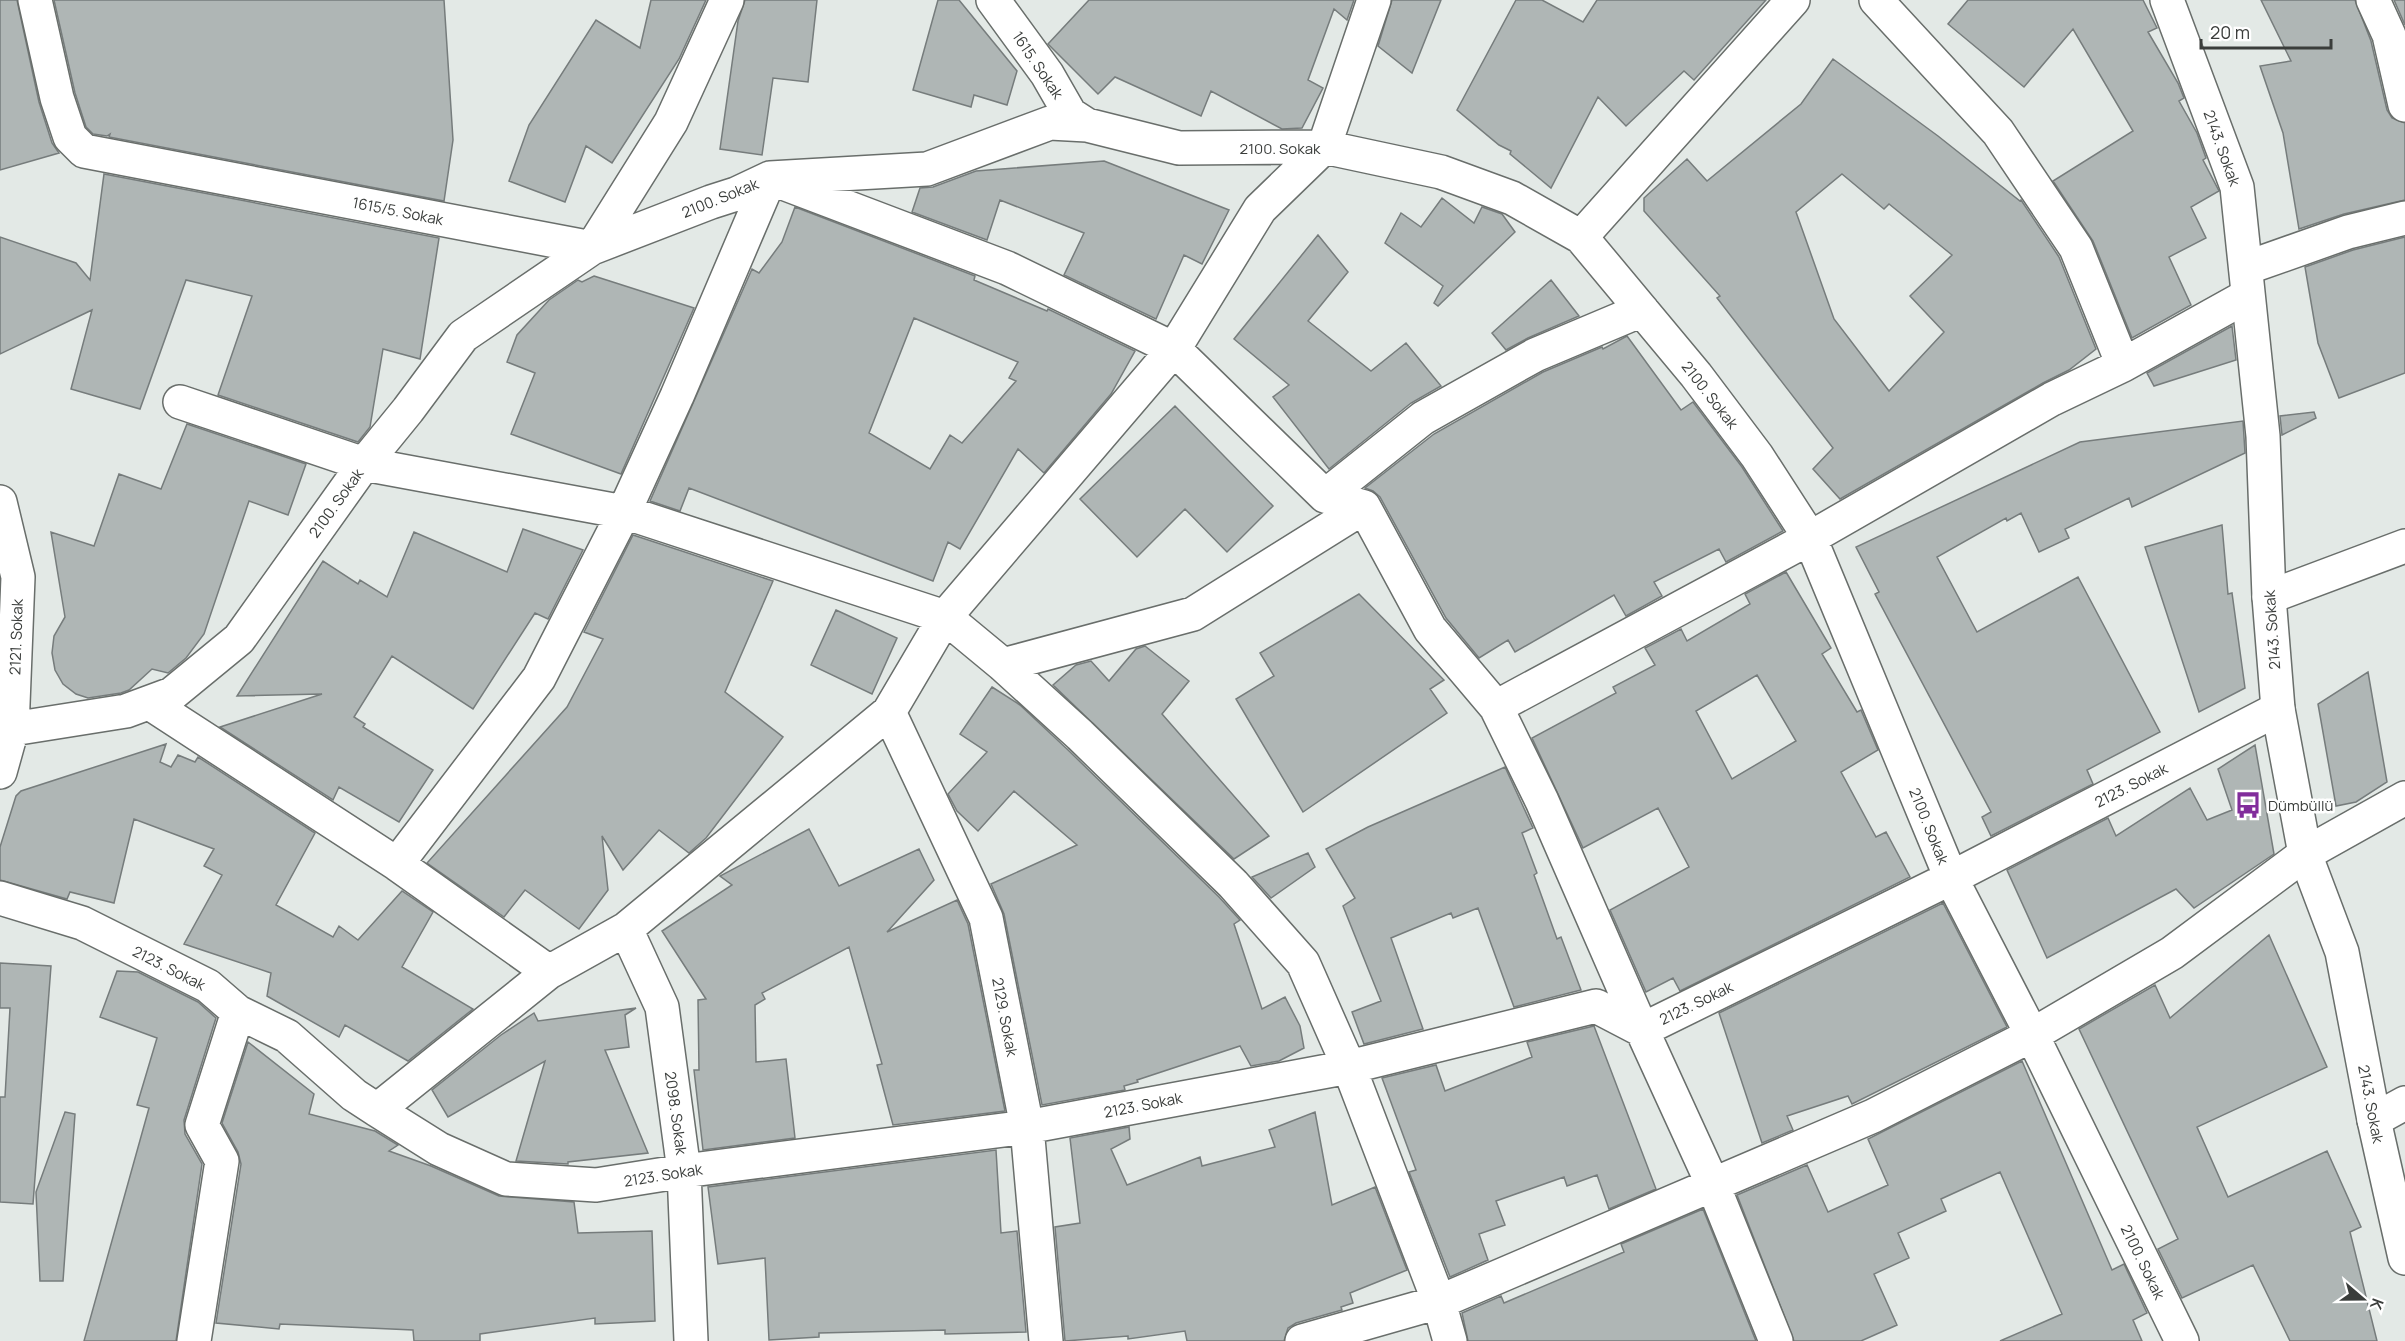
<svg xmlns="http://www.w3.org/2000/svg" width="2405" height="1341" viewBox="0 0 2405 1341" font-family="Manrope,sans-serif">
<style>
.building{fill:#afb6b5;stroke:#767c7c;stroke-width:1.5;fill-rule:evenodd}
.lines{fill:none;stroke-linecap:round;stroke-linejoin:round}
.minor-casing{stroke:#696e6b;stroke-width:36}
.secondary-casing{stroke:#696e6b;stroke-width:36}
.minor{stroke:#fff;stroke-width:33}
.secondary{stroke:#fff;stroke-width:33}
.labels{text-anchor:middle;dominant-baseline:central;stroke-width:5;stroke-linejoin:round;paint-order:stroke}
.street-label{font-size:15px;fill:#3a3d3b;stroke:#fff}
.poi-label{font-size:15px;fill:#3a3d3b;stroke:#fff;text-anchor:start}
</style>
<rect width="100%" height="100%" fill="#e3e9e6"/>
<path class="building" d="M0,0H17L39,102L52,143L59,153L0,170Z
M54,0H444L453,140L444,201L109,137L110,134L107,136L93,134L86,127L75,93Z
M651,0H706L679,59L612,163L586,146L565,202L509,181L529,125L596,20L640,48Z
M745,0H817L808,82L773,78L762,155L720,149L738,21Z
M938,0H959L1017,71L1007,105L974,95L971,107L913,90Z
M1089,0H1354L1347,20L1334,9L1308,80L1323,88L1302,128L1282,129L1211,91L1201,116L1115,77L1098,94L1048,44Z
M1392,0H1441L1412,73L1378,46Z
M1516,0H1542L1583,22L1597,0H1766L1694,80L1684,71L1626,126L1598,97L1551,188L1510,154L1511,151L1499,145L1457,110Z
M1968,0H2143L2157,28L2148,32L2178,83L2184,98L2179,101L2197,133L2206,158L2203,160L2219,191L2191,207L2206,238L2169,257L2191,305L2132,338L2093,241L2053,181L2133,131L2073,29L2024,87L1948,24Z
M2261,0H2355L2371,41L2387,110L2392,118L2405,123V200L2344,214L2299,229L2283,133L2260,66L2291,61Z
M2394,0H2405V25Z
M1833,59L1938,136L2020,201L2021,200L2059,257L2096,349L2069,370L2043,383L1840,499L1813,469L1833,448L1717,298L1720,296L1644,211V198L1687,159L1707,181L1801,104ZM1842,174L1884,209L1889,204L1952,255L1910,296L1944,332L1889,391L1834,319L1796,212Z
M1104,161L1229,210L1202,264L1184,255L1156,319L1064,275L1084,233L1000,200L987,240L912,212L920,188L933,187L976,171Z
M104,174L439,238L420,359L383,349L370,427L358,442L218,395L252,296L186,280L140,409L71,389L92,310L0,354V237L76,263L90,280Z
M1442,198L1474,223L1482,207L1502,214L1515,232L1438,306L1434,303L1443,286L1385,243L1401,213L1421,227Z
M795,207L975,276L974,280L1047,311L1048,309L1135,351L1111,394L1044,473L1018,449L960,549L948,542L933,581L689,488L680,511L650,501L752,269L759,273L782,242ZM914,318L1018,362L1009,378L1016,381L962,443L950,435L930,469L869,433Z
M1318,235L1348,272L1308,321L1371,371L1406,343L1441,386L1411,403L1329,469L1273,397L1289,385L1234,339Z
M2405,237V373L2339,398L2318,343L2305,267L2353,250Z
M594,276L694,308L621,474L511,434L535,373L507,362L517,335L549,300L578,280L582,282Z
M1551,280L1579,316L1528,338L1506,350L1492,333Z
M2232,326L2236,360L2154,386L2147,373Z
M1627,336L1681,410L1693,402L1742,467L1783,531L1726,562L1719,549L1654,582L1662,596L1626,616L1614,595L1515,652L1508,640L1479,658L1446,618L1380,497L1373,491L1365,488L1434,434L1543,372L1602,347L1603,349Z
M1175,406L1273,506L1227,552L1185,509L1137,557L1080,499Z
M2314,412L2316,418L2282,435L2280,416Z
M2243,421L2245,453L2132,507L2129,498L2065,529L2069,538L2039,552L2021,513L2007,521L2006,518L1937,557L1977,632L2078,577L2160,732L2087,770L2093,784L1991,836L1982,817L1991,812L1875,594L1879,592L1856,547L2080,442Z
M187,424L306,464L288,515L249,501L204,634L186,658L168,673L152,669L129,690L121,693L88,698L76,694L63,684L55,670L52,653L54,636L65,617L51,532L94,546L119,474L161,489Z
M2222,525L2228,594L2232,593L2245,688L2199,712L2145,547Z
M523,529L583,550L548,619L535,613L473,709L392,656L354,717L365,724L363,727L433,770L399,822L339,787L333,800L220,727L322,694L237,696L323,561L358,584L360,580L387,597L414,532L507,572Z
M633,535L773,581L725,692L783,737L706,838L689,853L659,830L623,870L602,836L608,890L579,929L525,890L504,917L427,863L567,707L603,639L584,632Z
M1786,572L1831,648L1822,654L1857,712L1861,710L1878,750L1841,772L1876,837L1886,832L1910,877L1680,991L1673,978L1646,992L1610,910L1689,867L1658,808L1583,848L1532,738L1616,693L1613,687L1655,665L1645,648L1681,629L1687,641L1750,604L1745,594ZM1757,675L1796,741L1732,779L1696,711Z
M1359,594L1444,680L1430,689L1447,713L1303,812L1236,699L1274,676L1260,653Z
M836,610L897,638L872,694L811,665Z
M1145,646L1189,681L1162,714L1269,836L1234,859L1053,685L1076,665L1091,661L1109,681L1136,649Z
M2368,672L2387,782L2356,802L2336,806L2318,704Z
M992,687L1020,705L1067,749L1219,897L1240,920L1234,924L1262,1009L1285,997L1300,1026L1304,1048L1279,1061L1251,1066L1240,1046L1137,1080L1138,1082L1124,1086L1125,1090L1042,1105L1004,914L991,884L1077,845L1014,791L978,831L957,811L948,794L987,752L960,734Z
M166,744L160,762L171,767L178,755L195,762L198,757L315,833L276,905L333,937L339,926L358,940L402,891L433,912L402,967L473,1009L408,1061L345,1025L339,1037L267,996L271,973L184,944L222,875L204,866L214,849L134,819L114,903L70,892L67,899L0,880V847L16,796L21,791Z
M2255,745L2274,854L2194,908L2176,889L2047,958L2007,870L2108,818L2116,836L2190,788L2207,820L2232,810L2218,769Z
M1505,767L1533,828L1522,833L1537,873L1534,875L1557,939L1561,937L1581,990L1514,1007L1478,908L1453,918L1451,913L1391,938L1423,1029L1364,1044L1352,1012L1381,1001L1343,906L1355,898L1326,849L1368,827Z
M809,829L839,886L919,849L934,880L887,932L957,900L968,924L1005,1111L893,1125L877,1065L882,1064L849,947L762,993L765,999L755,1005L756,1062L786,1059L795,1138L703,1150L694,1070H699L698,1000L706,999L662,931L732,885L720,876Z
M1308,853L1315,867L1271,898L1252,877Z
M1943,903L2007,1027L1852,1104L1848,1096L1787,1116L1793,1130L1762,1143L1719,1013Z
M2269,935L2327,1067L2197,1127L2228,1197L2327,1151L2361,1227L2350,1232L2377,1341H2290L2253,1265L2182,1298L2158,1249L2178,1239L2079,1029L2155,985L2170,1018Z
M0,963L51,966L33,1204L0,1202V1097H5L10,1008H0Z
M117,971L138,972L198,1002L216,1018L184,1120L185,1134L202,1164L176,1341H84L149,1108L137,1105L157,1038L100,1017Z
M636,1008L625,1015L629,1047L605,1050L648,1153L568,1162V1164L516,1161L545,1061L448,1117L432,1090L501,1035L534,1013L538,1021Z
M1594,1026L1656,1189L1609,1209L1597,1175L1567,1186L1564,1177L1496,1201L1505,1225L1479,1234L1488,1260L1450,1277L1409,1172L1416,1170L1382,1078L1436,1065L1445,1091L1532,1057L1527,1042Z
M248,1042L314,1094L309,1114L375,1131L398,1145L389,1151L431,1166L499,1196L574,1202L578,1233L652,1231L655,1321L595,1324V1318L480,1334V1341H414L413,1330L280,1324L279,1329L216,1323L241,1164L238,1152L222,1123Z
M2022,1061L2112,1270L2124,1264L2147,1313L2133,1320L2142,1341H2000L2062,1314L2000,1172L1941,1199L1946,1211L1898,1233L1909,1258L1874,1274L1897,1325L1861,1341H1794L1737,1195L1807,1165L1828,1212L1888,1185L1868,1139Z
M65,1112L75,1114L63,1281H40L36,1192Z
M1315,1112L1332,1205L1375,1187L1407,1270L1350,1293L1353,1303L1341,1307L1342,1310L1296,1323L1288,1328L1284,1341H1187L1185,1331L1128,1339V1336L1065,1341L1055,1227L1080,1223L1070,1138L1129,1127L1130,1139L1111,1149L1127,1185L1200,1157L1202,1166L1275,1147L1269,1130Z
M996,1150L1001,1233L1017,1231L1026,1332L945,1334V1330L819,1333V1337L769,1340L765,1258L718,1264L708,1187Z
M1703,1209L1756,1341H1468L1462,1313L1501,1296L1504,1303L1624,1252L1621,1244Z"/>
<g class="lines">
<defs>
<path id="minor" d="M35,0L57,98L70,137L84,151L592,248L671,122L727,0
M993,0L1047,74L1070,114L1087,125
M1876,0L1998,132L2076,248L2123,365
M2373,0L2389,35L2405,105
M1581,237L1793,0
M2246,268L2348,232L2405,218
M180,402L364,464L624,512L945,617L1003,665L1080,735L1233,884L1303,963L1349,1067L1439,1302L1450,1341
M1325,496L1423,418L1535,355L1642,310
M0,502L18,577L12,729L0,772
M2269,597L2405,546
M1003,665L1193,614L1364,507
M151,704L397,864L549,972
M1496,707L1810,538L2052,399L2123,365L2247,296
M889,712L986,918L1027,1127L1046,1341
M0,731L126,711L172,694L239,639L364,464L408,410L463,336L592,248L711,202L736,194L770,178L927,169L1050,123L1087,125L1179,148L1324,147L1441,172L1512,198L1581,237L1696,375L1757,456L1810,538L1951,878L2032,1035L2182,1341
M397,864L539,678L624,512L677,396L770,178L1007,268L1174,349L1325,496L1364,507L1430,629L1496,707L1542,801L1642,1030L1713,1185L1776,1341
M0,898L82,923L208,986L238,1012L287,1036L354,1095L377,1110L439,1149L506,1179L596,1185L684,1171L1027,1127L1349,1067L1596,1006L1642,1030L1951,878L2278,709
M626,929L662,1007L684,1171L691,1341
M377,1110L549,972L626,929L889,712L945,617L1174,349L1260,209L1324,147L1374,0
M2374,1120L2405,1103
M194,1341L222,1161L202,1125L238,1012
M1302,1341L1439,1302L1873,1116L2032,1035L2172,953L2305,854L2405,798"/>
<path id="secondary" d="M2167,0L2237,187L2263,436L2269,597L2278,709L2305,854L2342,952L2374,1120L2405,1258"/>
</defs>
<use href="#minor" class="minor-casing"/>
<use href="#secondary" class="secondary-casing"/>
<use href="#minor" class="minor"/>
<use href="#secondary" class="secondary"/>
</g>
<defs>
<symbol id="bus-bare" viewBox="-9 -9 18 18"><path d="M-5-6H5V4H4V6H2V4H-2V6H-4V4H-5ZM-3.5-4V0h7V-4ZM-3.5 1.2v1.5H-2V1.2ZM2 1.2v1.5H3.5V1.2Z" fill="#812d9b" stroke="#fff" stroke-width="2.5" paint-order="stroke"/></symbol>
</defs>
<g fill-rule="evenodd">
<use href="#bus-bare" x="2229" y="786" width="38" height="38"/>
</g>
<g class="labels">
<g class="street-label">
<text transform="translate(1038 65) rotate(56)">1615. Sokak</text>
<text x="1280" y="148">2100. Sokak</text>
<text transform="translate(2222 148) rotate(70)">2143. Sokak</text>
<text transform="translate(720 198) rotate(-22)">2100. Sokak</text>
<text transform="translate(398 211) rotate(11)">1615/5. Sokak</text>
<text transform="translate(1710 395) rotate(52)">2100. Sokak</text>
<text transform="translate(336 503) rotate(-54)">2100. Sokak</text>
<text transform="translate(2272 630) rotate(-94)">2143. Sokak</text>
<text transform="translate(16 637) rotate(-88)">2121. Sokak</text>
<text transform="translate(2131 785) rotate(-27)">2123. Sokak</text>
<text transform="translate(1929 826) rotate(68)">2100. Sokak</text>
<text transform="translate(169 968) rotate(27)">2123. Sokak</text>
<text transform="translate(1696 1003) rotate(-26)">2123. Sokak</text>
<text transform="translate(1005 1017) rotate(79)">2129. Sokak</text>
<text transform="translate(2371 1104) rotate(79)">2143. Sokak</text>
<text transform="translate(1143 1105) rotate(-11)">2123. Sokak</text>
<text transform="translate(676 1113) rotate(82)">2098. Sokak</text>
<text transform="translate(663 1175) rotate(-9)">2123. Sokak</text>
<text transform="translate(2143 1262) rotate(64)">2100. Sokak</text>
</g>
<g class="poi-label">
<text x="2268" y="805">Dümbüllü</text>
</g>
</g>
<g transform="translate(2363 1299) rotate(110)" stroke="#ffffff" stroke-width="4.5" paint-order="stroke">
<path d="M0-4.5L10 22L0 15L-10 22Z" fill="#3a3d3b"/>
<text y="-9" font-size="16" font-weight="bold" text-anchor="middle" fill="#3a3d3b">K</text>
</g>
<path d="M2201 39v9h130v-9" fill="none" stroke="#3a3d3b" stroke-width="3"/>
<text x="2210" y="39" font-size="18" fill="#3a3d3b" stroke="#ffffff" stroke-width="4.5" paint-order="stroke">20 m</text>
</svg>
